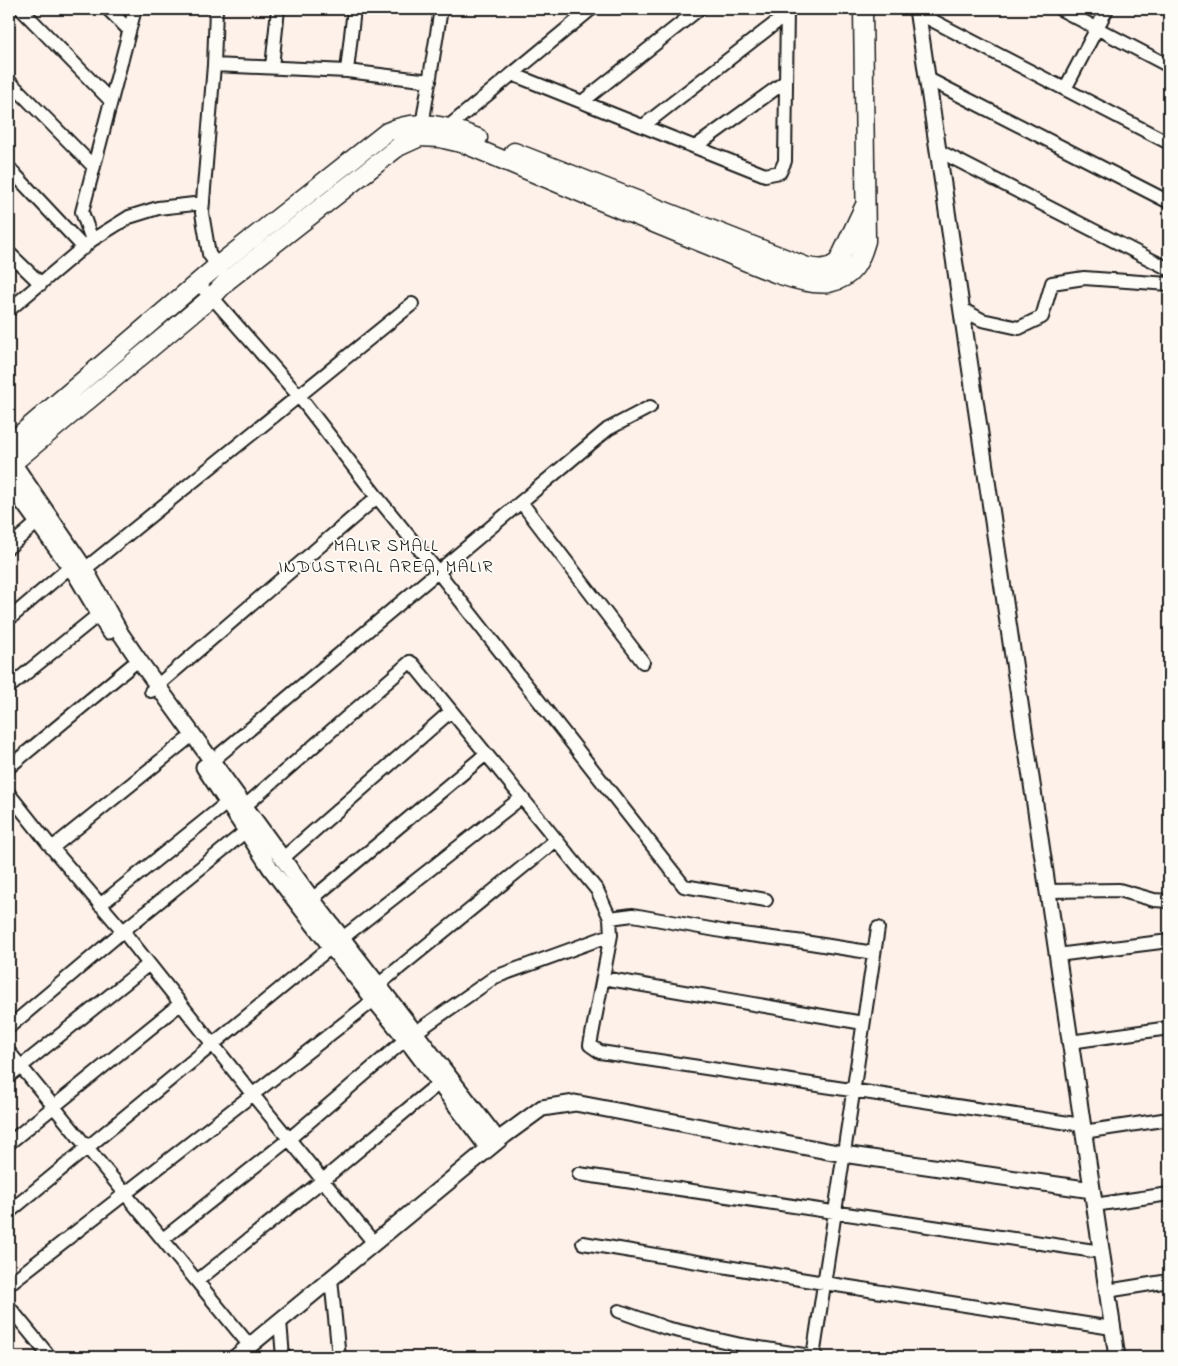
<svg xmlns="http://www.w3.org/2000/svg" width="1178" height="1366" viewBox="0 0 1178 1366" font-family="'Indie Flower',sans-serif">
<style>
.lines{fill:none;stroke-linecap:round;stroke-linejoin:round}
.minor-casing{stroke:#1c1c1c;stroke-width:16}
.tertiary-casing{stroke:#1c1c1c;stroke-width:19}
.secondary-casing{stroke:#1c1c1c;stroke-width:21}
.minor{stroke:#fdfcf7;stroke-width:12}
.tertiary{stroke:#fdfcf7;stroke-width:15}
.secondary{stroke:#fdfcf7;stroke-width:18}
.labels{text-anchor:middle;dominant-baseline:central;stroke-width:4;stroke-linejoin:round;paint-order:stroke}
.neighbourhood-label{font-size:18px;letter-spacing:1px;fill:#1c1c1c;stroke:#fdfcf7}
</style>
<rect width="100%" height="100%" fill="#fdf1e9"/>
<filter id="ink" filterUnits="userSpaceOnUse"><feTurbulence type="fractalNoise" baseFrequency=".02" numOctaves="2"/><feDisplacementMap in="SourceGraphic" scale="10" xChannelSelector="R" yChannelSelector="G"/><feConvolveMatrix kernelMatrix="1 2 1 2 8 2 1 2 1" color-interpolation-filters="sRGB"/></filter>
<g filter="url(#ink)">
<g class="lines">
<defs>
<path id="minor" d="M21,9L111,101
M108,9L129,30
M216,9L214,65L202,213L209,254L221,271
M1060,9L1169,66
M918,13L1169,143
M214,65L347,71L430,81
M272,67L278,9
M347,71L354,9
M512,74L765,175L780,172L785,161L787,9
M928,79L1169,202
M9,81L94,167
M1065,89L1107,9
M582,102L699,9
M643,126L787,14
M448,127L591,9
M421,132L441,9
M695,147L786,81
M939,151L1169,269
M9,168L84,248
M92,240L82,212L135,9
M9,253L41,284
M197,283L212,297L298,395L377,497L438,572L684,886L766,900
M962,309L982,320L1019,328L1042,317L1052,283L1084,278L1169,284
M9,310L92,240L129,217L158,208L203,203
M521,502L643,662
M9,547L38,522
M85,569L412,304
M9,619L70,567
M9,687L98,615
M151,691L377,497
M206,766L608,429L650,407
M9,767L131,666
M9,794L52,848L123,931L253,1095L374,1243
M245,806L410,662L413,664L597,890L610,918L611,935L590,1045L600,1052L1082,1125
M52,848L185,741
M282,859L451,711
M1048,891L1119,890L1154,900L1169,901
M312,899L486,754
M100,905L228,802
M610,918L633,915L727,932L804,942L874,953
M1057,955L1169,941
M603,978L863,1023
M378,985L556,840
M9,1027L123,931L246,831
M1070,1042L1169,1028
M9,1052L250,1346
M9,1076L149,964
M1083,1132L1169,1119
M9,1143L180,1004
M579,1174L1101,1252
M1094,1205L1169,1194
M9,1212L331,947L521,798
M163,1239L289,1139L406,1039L495,977L611,935
M583,1243L824,1283L1112,1328
M331,1279L339,1357
M197,1281L323,1180L439,1083
M9,1284L374,1000
M1107,1291L1169,1281
M9,1307L50,1357
M619,1311L666,1328L741,1345L817,1357
M280,1321L283,1357
M813,1357L878,928"/>
<path id="tertiary" d="M917,9L1117,1357
M9,457L85,569L121,634L138,659L312,899L498,1140
M9,483L76,575L109,631
M204,767L271,869L331,947L406,1039L488,1148
M236,1357L505,1135L542,1108L575,1103L843,1154L1092,1190"/>
<path id="secondary" d="M514,152L807,267C819,269 828,270 838,262L864,207
M9,444L217,266L387,132C418,117 448,126 478,138
M9,466L212,297L227,281L398,147L420,137L440,138L465,144C546,178 628,213 710,246C739,258 799,288 829,283C853,278 860,262 866,241L863,9"/>
</defs>
<use href="#minor" class="minor-casing"/>
<use href="#tertiary" class="tertiary-casing"/>
<use href="#secondary" class="secondary-casing"/>
<use href="#minor" class="minor"/>
<use href="#tertiary" class="tertiary"/>
<use href="#secondary" class="secondary"/>
</g>
</g>
<g class="labels">
<g class="neighbourhood-label">
<text x="386" y="547">MALIR SMALL<tspan x="386" dy="21">INDUSTRIAL AREA, MALIR</tspan></text>
</g>
</g>
<rect width="1178" height="1366" fill="none" stroke="#fdfcf7" stroke-width="30"/>
<rect x="15" y="15" width="1148" height="1336" fill="none" stroke="#1c1c1c" stroke-width="2" filter="url(#ink)"/>
</svg>
